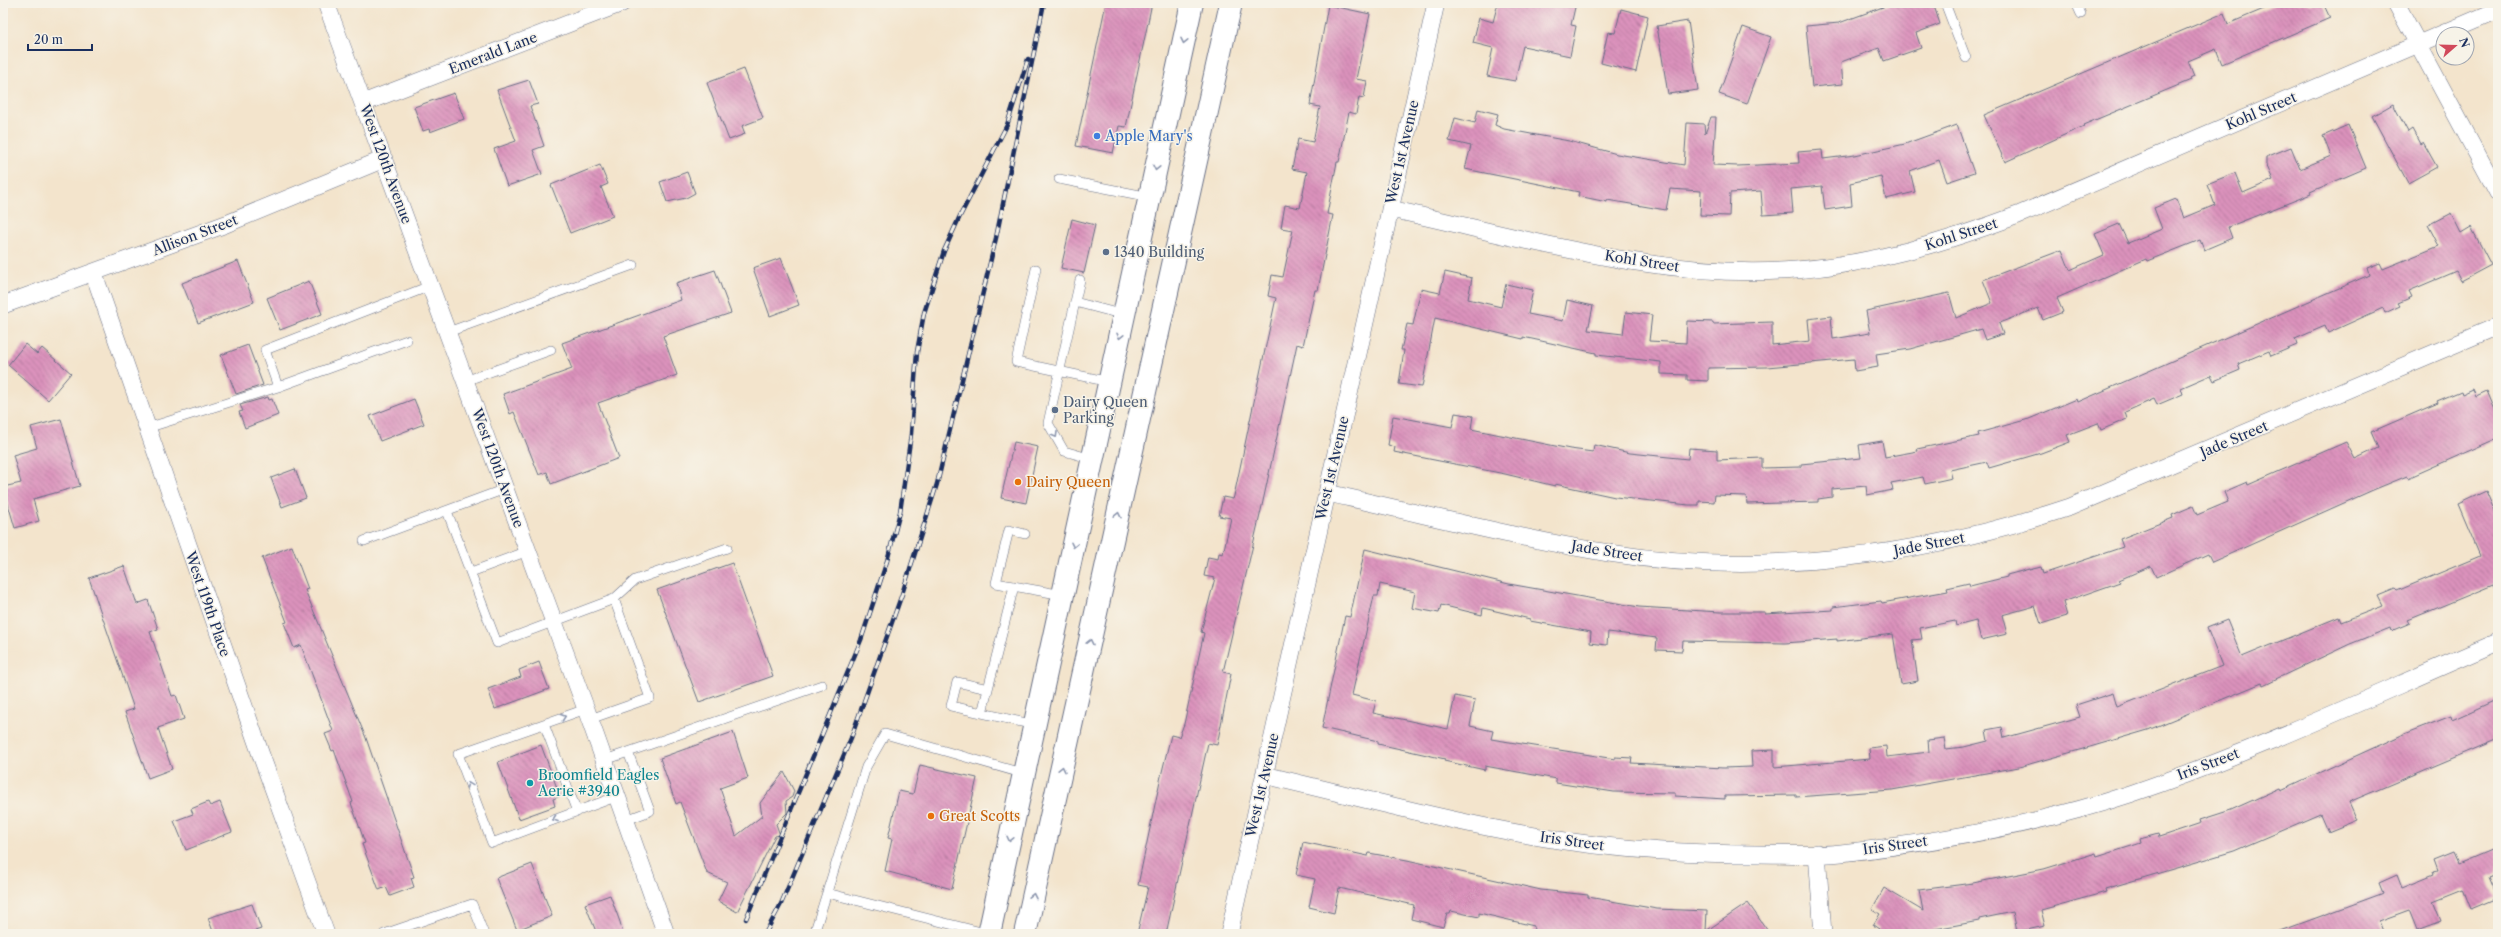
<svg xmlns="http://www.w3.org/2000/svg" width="2501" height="937" viewBox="0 0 2501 937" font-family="'Libre Caslon Text',serif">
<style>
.building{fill:url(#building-back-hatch)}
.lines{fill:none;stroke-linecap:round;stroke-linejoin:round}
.service-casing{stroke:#676e84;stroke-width:10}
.minor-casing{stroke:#676e84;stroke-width:18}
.primary-casing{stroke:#676e84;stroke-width:24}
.service{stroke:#fff;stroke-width:9}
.minor{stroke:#fff;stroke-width:17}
.primary{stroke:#fff;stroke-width:22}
.rail-casing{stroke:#1b2f5e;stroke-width:4.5}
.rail{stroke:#f7f3e8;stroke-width:3;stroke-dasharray:9;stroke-linecap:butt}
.oneway{stroke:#8d97ae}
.shop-dot{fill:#3f7fe0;stroke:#f7f3e8;stroke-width:1.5}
.service-dot{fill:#5c6f8a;stroke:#f7f3e8;stroke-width:1.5}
.food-dot{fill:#e8710a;stroke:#f7f3e8;stroke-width:1.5}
.culture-dot{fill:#0f9aa8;stroke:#f7f3e8;stroke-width:1.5}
.labels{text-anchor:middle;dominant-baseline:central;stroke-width:3;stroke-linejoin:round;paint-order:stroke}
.street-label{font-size:14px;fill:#1b2f5e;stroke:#f7f3e8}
.shop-label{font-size:14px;fill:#366cbe;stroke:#f7f3e8;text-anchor:start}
.service-label{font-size:14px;fill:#4e5e75;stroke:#f7f3e8;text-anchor:start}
.food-label{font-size:14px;fill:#c56008;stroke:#f7f3e8;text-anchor:start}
.culture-label{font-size:14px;fill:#0d838f;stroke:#f7f3e8;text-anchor:start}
</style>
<defs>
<pattern id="building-back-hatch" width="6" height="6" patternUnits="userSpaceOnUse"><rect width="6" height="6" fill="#db92bc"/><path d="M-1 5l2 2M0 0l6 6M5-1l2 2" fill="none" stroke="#b1789c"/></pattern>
</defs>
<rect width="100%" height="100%" fill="#f7f3e8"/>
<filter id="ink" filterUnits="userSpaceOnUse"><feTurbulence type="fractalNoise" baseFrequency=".025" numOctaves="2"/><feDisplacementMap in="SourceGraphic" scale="8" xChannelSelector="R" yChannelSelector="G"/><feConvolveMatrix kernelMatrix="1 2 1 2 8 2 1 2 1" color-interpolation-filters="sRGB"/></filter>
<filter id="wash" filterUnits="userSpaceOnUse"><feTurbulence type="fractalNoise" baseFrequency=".012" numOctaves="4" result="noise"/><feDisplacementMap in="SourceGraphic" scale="16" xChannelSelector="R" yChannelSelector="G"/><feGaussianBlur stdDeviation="0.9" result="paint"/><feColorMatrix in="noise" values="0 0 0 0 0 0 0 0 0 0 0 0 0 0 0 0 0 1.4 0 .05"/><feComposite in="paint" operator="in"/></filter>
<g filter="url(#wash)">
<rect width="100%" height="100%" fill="#f3e4cc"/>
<g id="blocks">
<path class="building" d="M1106,3H1152L1126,127L1119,126L1113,153L1076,146Z
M1498,3H1576L1571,25L1576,26L1570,56L1523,46L1515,81L1487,76L1493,48L1473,43L1479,18L1493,22Z
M1894,3H1933L1940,24L1916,33L1921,48L1884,61L1879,48L1841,62L1843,84L1812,87L1806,26L1839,23Z
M2278,3H2323L2330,18L2222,64L2216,49L2188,61L2194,76L2190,78L2191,80L2083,125L2084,126L2005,162L1984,115L2224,13L2228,24Z
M1328,5L1370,14L1356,79L1367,81L1364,98L1359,97L1356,114L1349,112L1339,162H1337L1327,214L1333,215L1318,290H1315L1303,346L1297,344L1260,515L1223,672L1231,674L1217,745L1208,743L1166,934H1137L1148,887L1138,885L1161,776L1171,735L1179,737L1184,724L1204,633L1201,632L1215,578L1204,576L1208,557L1218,559L1219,553L1223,554L1231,518L1219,516L1223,497L1233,499L1234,496L1276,298L1268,296L1272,275L1283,277L1293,230L1281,228L1285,205L1300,208L1307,172L1292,169L1298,139L1313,142L1320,107L1310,105Z
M1621,9L1648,16L1636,72L1601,63L1608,32L1615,33Z
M1688,21L1698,90L1668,94L1657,26Z
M1743,27L1771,37L1747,104L1719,94Z
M744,69L763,118L742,126L745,134L729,140L707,83Z
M529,80L538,104L530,106L544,146L533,150L542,174L507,186L494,149L516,141L497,90Z
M454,93L464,119L430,132L429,129L423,131L414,107Z
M2393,104L2408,132L2412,129L2420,144L2423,142L2437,167L2408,183L2372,116Z
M1478,109L1498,114L1495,125L1504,129L1569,141L1617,154L1684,165L1687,123L1704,124L1705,134L1711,117H1716L1713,165L1738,166L1799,163L1798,152L1822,150L1823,159L1855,155L1905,144L1957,125L1974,173L1947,182L1939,160L1910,171L1915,192L1886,199L1881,176L1850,183L1852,206L1825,210L1822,186L1791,189L1793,213L1763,215L1761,191L1730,193L1729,216L1700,215L1701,191L1670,189L1666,210L1607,200V202L1578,196L1579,192L1465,169L1471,146L1449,141L1455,118L1475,123Z
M2348,125L2366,168L2310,192L2311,194L2228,227L2232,238L2204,250L2200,240L2147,261L2146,259L2057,298L2063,312L2043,320L2038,308L1999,323L2003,334L1985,340L1981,329L1910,349L1876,354L1878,367L1855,371L1854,359L1767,367L1708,368V381L1687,380V375L1661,374V362L1596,355V353L1523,337V339L1435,318L1422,387L1399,384L1404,350H1401L1407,324L1413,325L1421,289L1440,293L1445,272L1472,278L1468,299L1501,307L1506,284L1533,290L1528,314L1563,321L1567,300L1593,306L1588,330L1623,334L1626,312L1652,315L1649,341L1686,343L1687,321L1713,322V324L1772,322V345L1810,341L1808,319L1831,316L1833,339L1870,333L1866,311L1949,293L1956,318L1992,303L1983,280L2062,250L2070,270L2104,255L2095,234L2119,224L2128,243L2162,229L2154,208L2176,199L2184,218L2215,205L2207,184L2235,173L2243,193L2273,180L2266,164V157L2291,147L2300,169L2331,156L2323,136Z
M600,165L608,184L601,187L613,216L570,233L551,185Z
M687,172L695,193L686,198L667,202L660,182Z
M2451,213L2461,233L2471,227L2491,265L2461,281L2456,271L2409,291L2412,297L2398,303L2400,306L2385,313L2383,308L2328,333L2325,326L2295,339L2297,345L2271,356L2269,351L2238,364L2240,370L2214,381L2211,375L2181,388L2183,394L2157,405L2154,399L2125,412L2127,419L2101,430L2098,423L2067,435L2070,442L2041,453L1989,468L1987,462L1950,470L1952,478L1925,484L1923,477L1891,483L1893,490L1867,495L1866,486L1832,489V497L1818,499V502L1747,504L1746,496L1715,495L1714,502L1699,501V505H1689L1615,497L1555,484V486L1505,474L1394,452L1395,447L1388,445L1393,416L1452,427L1455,413L1473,416L1471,429L1570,449L1593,452L1594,445L1630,453L1688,459L1689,448L1717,450V460L1762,458V468L1801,467V464L1861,458L1859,445L1882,441L1885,457L1918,451L1917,449L1979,436L1978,433L2029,419L2077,399L2078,402L2369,275L2367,268L2380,263L2383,269L2439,246L2428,225Z
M1072,219L1095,225L1084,273L1061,268Z
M781,258L799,305L770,316L753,268Z
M238,261L254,302L198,323L182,283Z
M715,270L731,313L663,336L677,375L598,403L619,458L551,484L547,472L539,475L514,412L510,414L503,394L572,369L562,343L681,300L676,283Z
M309,281L322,314L280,330L267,298Z
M25,344L37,354L42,348L71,373L48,400L8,365Z
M248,345L263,385L236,394L221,355Z
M2473,389L2476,396L2487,391L2498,417V438L2408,478L2407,476L2373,490L2212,562L2208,554L2156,577L2151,566L2119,580L2120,582L2063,602L2067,616L2041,624L2035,606L2002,615L2007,634L1981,640L1976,621L1956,626L1955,621L1920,628L1922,639L1912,640L1918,681L1901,684L1893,634L1837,641V639L1785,643L1683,641L1682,651L1656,650L1657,638L1608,632L1607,645L1590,643L1591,632L1530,621V619L1483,608L1482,615L1441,605L1439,613L1412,608L1415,592L1380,584L1378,596H1374L1352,695L1376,701L1373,713L1448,729L1455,696L1475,700L1470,726L1493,731L1491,739L1615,759V757L1632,758L1631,763L1723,768L1752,767L1751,751L1774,750V767L1870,759L1869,748L1886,746L1887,757L1929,752L1928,740L1944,738L1946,749L1964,747L1988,741L1986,730L2002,727L2004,738L2080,717L2076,705L2113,693L2117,707L2222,666L2207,628L2227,620L2242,657L2339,617L2341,622L2383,606L2378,596L2395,589L2397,591L2480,556L2458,504L2486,491L2498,519V596L2493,585L2408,620L2410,623L2391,631L2390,628L2350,644L2263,685L2262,683L2148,730L2090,747L2019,767L1892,790L1796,797V795L1725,796V799L1675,796V793L1614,792L1556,783V779L1485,766V770L1444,761L1445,759L1378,744V741L1322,728L1345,616L1350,617L1365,549L1509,584L1639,607L1720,612H1765V614L1833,610V607L1881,601L1882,603L1948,591L1947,588L1969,583L1970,586L2007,577V575L2029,569V570L2041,567L2043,574L2123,547L2120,539L2173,518L2172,515L2193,506L2197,515L2228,502L2224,492L2247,482L2248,485L2346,442L2355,459L2378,448L2371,432L2438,403L2437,401L2461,391L2462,394Z
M268,397L269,400L272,399L278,415L245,428L239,412L243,411L240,405Z
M414,399L424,424L380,441L370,416Z
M61,419L80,486L33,499L39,521L15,528L3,487L21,483L13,455L37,448L31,427Z
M1014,442L1038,447L1026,503L1001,498Z
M295,469L306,498L282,507L271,478Z
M292,546L308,589L305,590L366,738L414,877L411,878L414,887L390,896L386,887L379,890L362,844L365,843L351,803L353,802L334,750L332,751L325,734L333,731L301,645L294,648L284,623L287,622L262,558Z
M732,563L773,676L699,702L657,590Z
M124,566L137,604L148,600L158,629L150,632L172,696L176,695L184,719L158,728L172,769L148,778L125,712L134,709L89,578Z
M539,662L549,689L495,709L488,689L521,677L519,670Z
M2498,699V739L2349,802L2357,820L2328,832L2320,814L2234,851L2105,889L2106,892L2041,910L2045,926L2017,932L2013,912L1979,919V921L1908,934H1876L1879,929L1873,925L1880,914L1872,909L1884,888L1923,911L1919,890L1973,883L2044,869L2096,853L2097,857L2141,843L2140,839L2158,834L2159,837L2201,823L2200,820L2231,810L2280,788L2281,790L2402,735L2451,716L2452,720Z
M733,732L748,778L720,788L736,836L762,816L760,803L784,772L794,791L792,797L786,801L787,813L776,824L780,835L775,836L737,912L718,901L727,882L707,873L680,802L676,804L660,758Z
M541,745L560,796L553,799L555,806L519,819L498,762Z
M920,765L977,778L952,889L885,871L892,839L888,838L899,791L913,794Z
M208,802L210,806L220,802L232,832L186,850L174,821L193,814L191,809Z
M1303,842L1368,856L1369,853L1407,860L1541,890L1588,895V897L1657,909L1707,911L1706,931L1748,903L1770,934H1533L1534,926L1479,913V917L1451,911L1450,914H1447L1443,927L1411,919L1414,905L1339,888L1334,913L1309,907L1315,879L1296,875Z
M2498,847V873L2488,877L2497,898L2471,909L2463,889L2433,901L2441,921L2417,930L2409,910L2379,921L2384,934H2279L2278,932L2381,894L2383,893L2379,883L2397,875L2402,888L2434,875L2433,873L2437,872L2433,861L2453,853L2458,864Z
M532,864L552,916L517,930L496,878Z
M610,895L620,922L623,934H597L585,904Z
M252,904L261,929L246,934H214L208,918Z"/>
</g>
</g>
<g filter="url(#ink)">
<use href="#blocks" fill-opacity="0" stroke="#676e84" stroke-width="1"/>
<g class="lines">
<defs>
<path id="service" d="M1945,3L1966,58
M2076,3L2081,14
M1059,179L1150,197
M1036,269L1016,362L1110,382
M1075,302L1080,280
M448,332L633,265
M465,381L551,350
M278,387L407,340
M147,428L278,387L265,350L430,286
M1092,459L1064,451L1048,423L1075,302L1124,315
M447,511L497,643L614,599L650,698L590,719
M1025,534L1009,530L996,583L1063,595
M364,541L505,489
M471,572L528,551
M1014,586L982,713L1035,725
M614,599L635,580L727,548
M586,709L458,754L492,843L618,796
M982,713L951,706L957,682L988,689
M544,724L577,812
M605,760L822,685
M626,820L650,811L628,752
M827,893L989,934
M384,934L472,904L484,934
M814,934L866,767L885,734L1025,774"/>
<path id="minor" d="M326,3L586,709L666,934
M2396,3L2498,193
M363,103L622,3
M1390,209C1521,237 1661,281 1796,270C1874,264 1946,242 2018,215L2498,10
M94,274L261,755L326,934
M3,305L226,224L384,159
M1327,493C1421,513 1514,538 1609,553C1764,578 1923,556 2070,507L2498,326
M1264,775C1363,798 1465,826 1565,841C1628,850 1694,854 1757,854C1785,854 1814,856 1841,853C1938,842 2037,825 2130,794C2255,752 2376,694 2498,642
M1817,853L1823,934
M1229,934L1436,3"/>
<path id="primary" d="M989,934L1192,3
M1025,934L1231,3"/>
</defs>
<use href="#service" class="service-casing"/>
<use href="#minor" class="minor-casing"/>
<use href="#primary" class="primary-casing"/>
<use href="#service" class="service"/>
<use href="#minor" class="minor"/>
<use href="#primary" class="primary"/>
<defs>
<path id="rail" d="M746,919L861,640L887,561L900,512L911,434L917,352L924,313L944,251L960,216L1007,125L1028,59
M765,934L781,904L851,738L902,594L937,484L996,238L1044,3"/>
</defs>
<use href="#rail" class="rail-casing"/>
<use href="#rail" class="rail"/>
</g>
<defs><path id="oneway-chevron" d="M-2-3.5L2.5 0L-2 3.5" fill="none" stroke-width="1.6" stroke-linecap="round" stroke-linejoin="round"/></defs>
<g class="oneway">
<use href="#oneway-chevron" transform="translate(1184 41) rotate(102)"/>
<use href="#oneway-chevron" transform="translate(1156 168) rotate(102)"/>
<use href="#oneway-chevron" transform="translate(1120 336) rotate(102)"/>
<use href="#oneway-chevron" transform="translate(1055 435) rotate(60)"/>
<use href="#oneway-chevron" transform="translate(1118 515) rotate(-78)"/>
<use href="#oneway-chevron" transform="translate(1074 545) rotate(102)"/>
<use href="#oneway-chevron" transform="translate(1090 642) rotate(-78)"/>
<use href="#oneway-chevron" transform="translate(563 717) rotate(-19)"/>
<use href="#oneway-chevron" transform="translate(1062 769) rotate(-78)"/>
<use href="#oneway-chevron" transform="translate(469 785) rotate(-111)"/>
<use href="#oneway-chevron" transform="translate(555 819) rotate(160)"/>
<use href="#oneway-chevron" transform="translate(1010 839) rotate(103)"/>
<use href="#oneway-chevron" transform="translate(1033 896) rotate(-78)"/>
</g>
</g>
<circle class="shop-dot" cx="1097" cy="136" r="4"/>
<g class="service-dot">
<circle cx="1106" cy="252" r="4"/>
<circle cx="1055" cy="410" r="4"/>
</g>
<g class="food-dot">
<circle cx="1018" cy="482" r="4"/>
<circle cx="931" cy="816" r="4"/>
</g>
<circle class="culture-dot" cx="530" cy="783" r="4"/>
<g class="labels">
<g class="street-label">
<text transform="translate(493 53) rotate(-21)">Emerald Lane</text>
<text transform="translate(2261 111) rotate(-23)">Kohl Street</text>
<text transform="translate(1402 152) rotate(-77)">West 1st Avenue</text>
<text transform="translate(386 164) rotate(70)">West 120th Avenue</text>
<text transform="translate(1961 234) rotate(-18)">Kohl Street</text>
<text transform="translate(195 235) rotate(-21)">Allison Street</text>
<text transform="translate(1642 261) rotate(9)">Kohl Street</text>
<text transform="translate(2234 439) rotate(-23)">Jade Street</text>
<text transform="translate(498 468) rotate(70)">West 120th Avenue</text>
<text transform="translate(1332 468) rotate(-77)">West 1st Avenue</text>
<text transform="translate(1929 544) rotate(-11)">Jade Street</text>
<text transform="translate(1607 551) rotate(9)">Jade Street</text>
<text transform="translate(208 604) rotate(71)">West 119th Place</text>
<text transform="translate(2208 764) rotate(-21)">Iris Street</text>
<text transform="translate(1262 785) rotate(-77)">West 1st Avenue</text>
<text transform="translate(1572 841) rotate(8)">Iris Street</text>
<text transform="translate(1895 845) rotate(-8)">Iris Street</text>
</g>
<g class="shop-label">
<text x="1105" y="136">Apple Mary's</text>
</g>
<g class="service-label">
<text x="1114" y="252">1340 Building</text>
<text x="1063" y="402">Dairy Queen<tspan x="1063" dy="16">Parking</tspan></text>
</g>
<g class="food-label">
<text x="1026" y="482">Dairy Queen</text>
<text x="939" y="816">Great Scotts</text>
</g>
<g class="culture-label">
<text x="538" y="775">Broomfield Eagles<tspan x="538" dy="16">Aerie #3940</tspan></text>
</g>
</g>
<rect width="2501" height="937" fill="none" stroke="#f7f3e8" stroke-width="16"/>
<g transform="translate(2455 46) rotate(70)"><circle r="19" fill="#f7f3e8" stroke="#9fa5b1"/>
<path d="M0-3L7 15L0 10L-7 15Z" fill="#d1495b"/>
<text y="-6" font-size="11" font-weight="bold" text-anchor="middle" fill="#1b2f5e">N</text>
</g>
<path d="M28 44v6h64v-6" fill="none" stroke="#1b2f5e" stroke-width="2"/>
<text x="34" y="44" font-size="12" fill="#1b2f5e" stroke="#f7f3e8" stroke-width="3" paint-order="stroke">20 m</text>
</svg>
